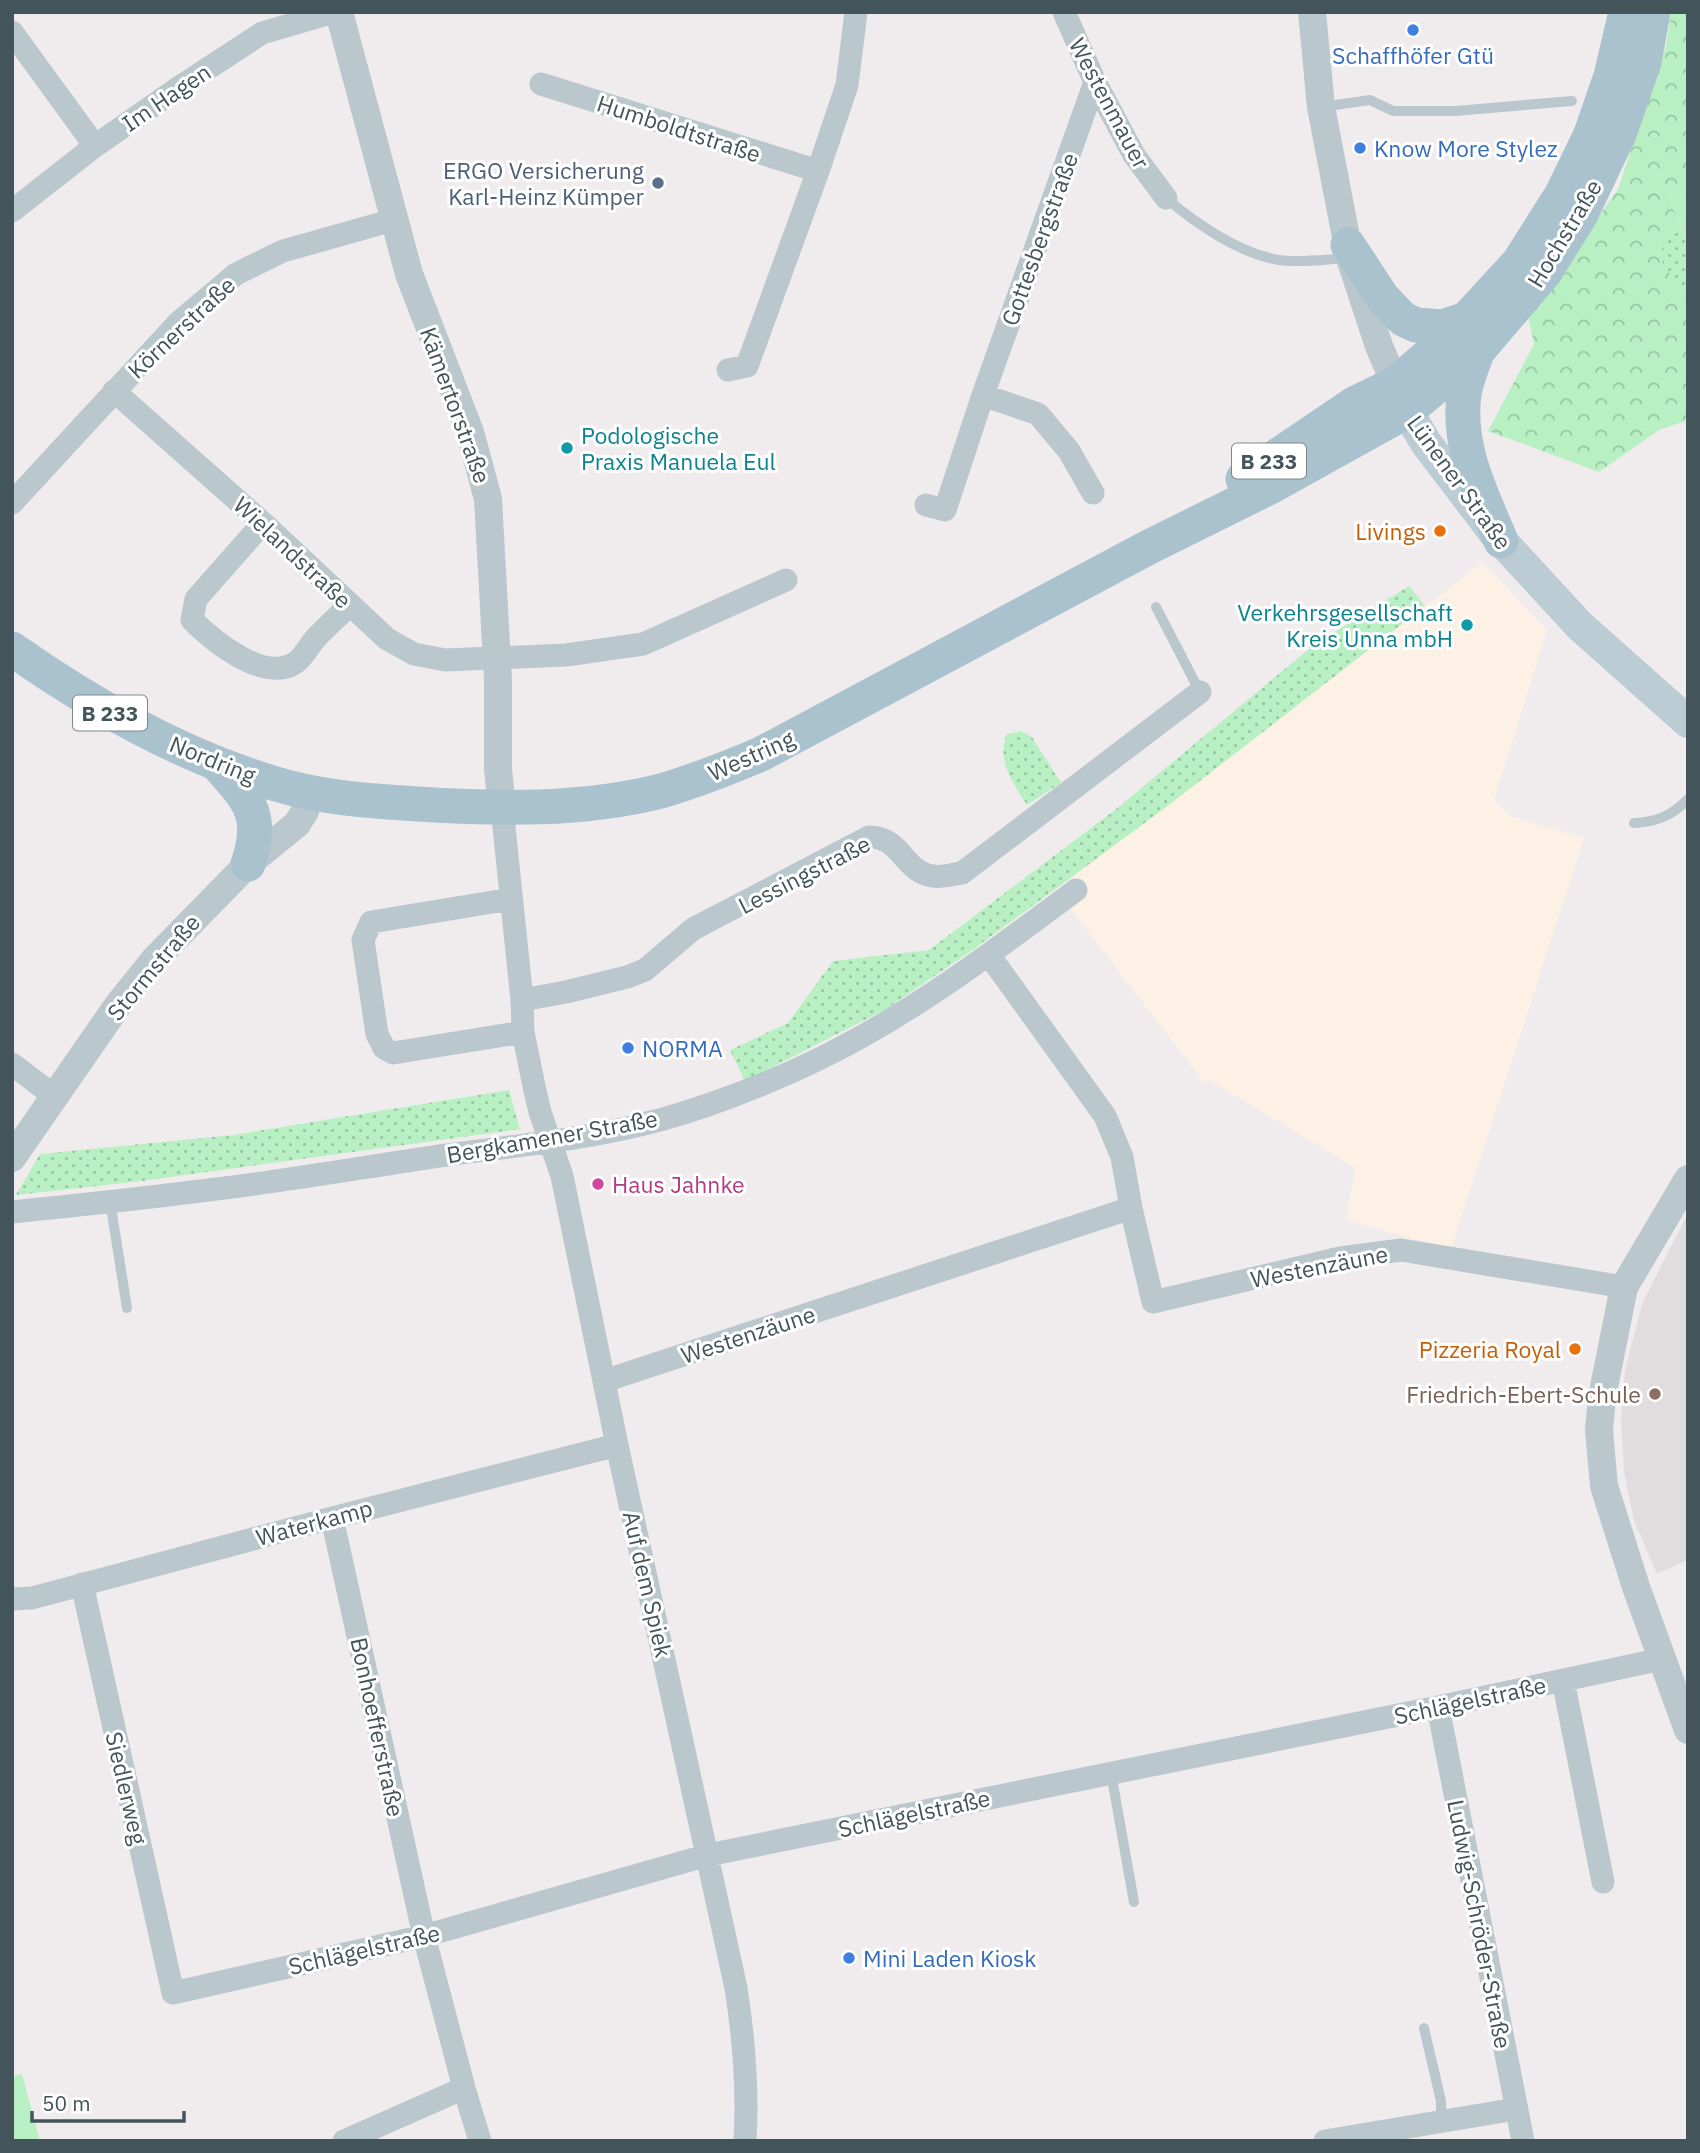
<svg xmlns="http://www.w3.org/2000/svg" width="1700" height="2153" viewBox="0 0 1700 2153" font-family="'IBM Plex Sans',sans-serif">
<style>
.commercial{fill:#fcf1e4}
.education{fill:#e1dddf}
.grass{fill:url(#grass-dots)}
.forest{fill:url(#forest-crowns)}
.garden{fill:#b8f0c4}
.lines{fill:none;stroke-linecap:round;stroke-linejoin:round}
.service{stroke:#bac7cd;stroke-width:10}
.minor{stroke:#bac7cd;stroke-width:23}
.tertiary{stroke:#bac7cd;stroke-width:28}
.secondary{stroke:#bcccd5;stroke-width:32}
.primary{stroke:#aac2cd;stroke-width:35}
.shop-dot{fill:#3f7fe0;stroke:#fff;stroke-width:2.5}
.service-dot{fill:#5c6f8a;stroke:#fff;stroke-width:2.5}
.culture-dot{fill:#0f9aa8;stroke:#fff;stroke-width:2.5}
.food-dot{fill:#e8710a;stroke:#fff;stroke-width:2.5}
.hotel-dot{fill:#d1479c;stroke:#fff;stroke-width:2.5}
.education-dot{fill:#8d6e63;stroke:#fff;stroke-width:2.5}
.labels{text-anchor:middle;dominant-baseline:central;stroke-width:6;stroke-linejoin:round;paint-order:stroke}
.shield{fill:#fff;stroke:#7c878c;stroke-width:2}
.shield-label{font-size:21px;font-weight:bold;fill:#44545b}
.shop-label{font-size:23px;fill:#366cbe;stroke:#fff;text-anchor:start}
.street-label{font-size:23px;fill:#44545b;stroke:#fff}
.service-label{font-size:23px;fill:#4e5e75;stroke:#fff;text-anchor:end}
.culture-label{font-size:23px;fill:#0d838f;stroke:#fff;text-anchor:start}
.food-label{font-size:23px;fill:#c56008;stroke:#fff;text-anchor:end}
.hotel-label{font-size:23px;fill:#b23c85;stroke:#fff;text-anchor:start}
.education-label{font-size:23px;fill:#785e54;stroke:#fff;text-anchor:end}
</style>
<defs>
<pattern id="grass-dots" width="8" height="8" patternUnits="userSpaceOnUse" patternTransform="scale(1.75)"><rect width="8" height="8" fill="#b8f0c4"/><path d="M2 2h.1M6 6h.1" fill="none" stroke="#97c5a2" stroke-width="1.8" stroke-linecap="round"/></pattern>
<pattern id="forest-crowns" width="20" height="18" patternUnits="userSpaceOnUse" patternTransform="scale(1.75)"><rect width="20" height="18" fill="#b8f0c4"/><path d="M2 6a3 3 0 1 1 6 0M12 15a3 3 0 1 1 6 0" fill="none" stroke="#97c5a2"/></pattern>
</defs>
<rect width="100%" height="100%" fill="#f0eced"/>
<path class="commercial" d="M1482,563L1547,630L1494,800L1510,816L1584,838L1451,1249L1346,1220L1355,1168L1210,1080L1205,1083L1056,890Z"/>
<path class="education" d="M1688,1213V1560L1657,1574L1634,1520L1624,1472L1621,1418L1625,1370L1642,1304Z"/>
<path class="grass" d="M1680,224L1688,241V303L1657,255Z
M1409,586L1425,606L1169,805L974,949L886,1009L745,1081L730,1050L788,1023L833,961L929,950L1115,810L1315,644Z
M1021,731L1032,737L1061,783L1027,805C1013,783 996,761 1007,734Z
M509,1090L520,1129L142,1181L16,1195L40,1154L233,1135Z"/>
<path class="forest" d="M1671,12H1688V190L1669,198L1680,224L1658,255L1688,303V420L1659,430L1599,472L1488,431L1534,344L1528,317L1618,189L1666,46Z"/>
<path class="garden" d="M1688,190V241L1669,198Z
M22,2074L40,2141H12V2076Z"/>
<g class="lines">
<path class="service" d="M1321,107L1370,100L1393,111H1455L1572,101
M1166,198C1195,223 1240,254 1279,260C1302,263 1326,259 1349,258
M1156,607L1200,692
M1634,823C1656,822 1672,816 1688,799
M110,1201L127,1308
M1111,1773L1134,1902
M1424,2028L1441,2101V2121"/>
<path class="minor" d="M1064,12L1095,82L1134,155L1166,198
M12,32L95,146
M541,84L818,171
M12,211L95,146L181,86L262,33L334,12
M728,370L747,366L818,171L847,85L856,12
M114,391L263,523L387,639L414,654L445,660L566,655L643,644L786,580
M983,395L1038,414L1069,451L1093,493
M12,503L179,322L236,274L283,251L393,220
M926,505L945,510L983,395L1095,82
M263,523L196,599L192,620C213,641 264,683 295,663C303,658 309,646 315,639C326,627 339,616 350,604
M502,808L522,1000L523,1032L535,1091L540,1112L562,1176L617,1445L736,1988C744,2039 748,2089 745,2141
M511,899L371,922L363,940L377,1034L384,1048L393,1053L523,1032
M989,955L1105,1116L1122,1157L1131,1208L1153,1302L1340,1258L1401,1250L1624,1287
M522,1000L566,992L627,977L645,970L693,929L869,837C902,837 903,872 933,876C942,878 953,874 962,873L1200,692
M12,1064L54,1096
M12,1212C80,1205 148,1198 216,1189C293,1180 370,1166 447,1155C513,1146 579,1140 644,1124C698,1111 765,1085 815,1061C910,1015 992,953 1076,890
M604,1381L1131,1208
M332,1518L424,1936L464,2088L480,2141
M82,1584L173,1993L424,1936L708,1855L1438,1707L1662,1659
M12,1599L32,1598L332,1518L617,1445
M1563,1680L1603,1882
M1438,1707L1523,2141
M344,2141L464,2088
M1325,2141L1516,2109"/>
<path class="tertiary" d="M339,12L409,274L470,432L488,499L498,680V769L502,808
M1312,12L1321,107L1350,258L1379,346L1395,384
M12,1158L118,1005L155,959L248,864L297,824L305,811L310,793
M1688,1179L1624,1287L1602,1397L1599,1430L1604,1486L1636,1587L1688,1730"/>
<path class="secondary" d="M1397,389L1407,411L1426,443L1496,535L1580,626L1688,722"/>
<path class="primary" d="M1348,245L1382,297L1403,319L1416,325L1442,327L1467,319
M1477,352C1473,365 1466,380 1464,394C1457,447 1481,493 1501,541
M1243,479L1354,404L1395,384L1450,337L1519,262L1562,194L1591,134L1611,76L1626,12
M12,649C93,706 181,756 276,784C322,798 370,801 418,804C498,809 582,811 661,791C695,781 728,768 761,754L1149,547L1272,486L1407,411L1477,352L1545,272L1581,214L1619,134L1644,62L1653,12
M216,763C249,800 265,815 248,864"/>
</g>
<g class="shop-dot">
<circle cx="1413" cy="30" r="7"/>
<circle cx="1360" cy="148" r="7"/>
<circle cx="628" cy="1048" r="7"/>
<circle cx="849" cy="1958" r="7"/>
</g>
<circle class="service-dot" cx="658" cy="183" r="7"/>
<g class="culture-dot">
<circle cx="567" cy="448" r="7"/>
<circle cx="1467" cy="625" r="7"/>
</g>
<g class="food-dot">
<circle cx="1440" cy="531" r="7"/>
<circle cx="1575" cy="1349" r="7"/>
</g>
<circle class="hotel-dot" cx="598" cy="1184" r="7"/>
<circle class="education-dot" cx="1655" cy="1394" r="7"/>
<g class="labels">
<g class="shield">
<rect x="1232" y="443.5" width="74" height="35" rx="5"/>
<rect x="73" y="695.5" width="74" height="35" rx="5"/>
</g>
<g class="shield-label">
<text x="1269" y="461">B 233</text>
<text x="110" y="713">B 233</text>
</g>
<g class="shop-label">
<text x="1413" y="55" text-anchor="middle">Schaffhöfer Gtü</text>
<text x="1374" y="148">Know More Stylez</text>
<text x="642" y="1048">NORMA</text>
<text x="863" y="1958">Mini Laden Kiosk</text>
</g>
<g class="street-label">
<text transform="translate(166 97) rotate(-34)">Im Hagen</text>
<text transform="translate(1110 103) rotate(62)">Westenmauer</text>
<text transform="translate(679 128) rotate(18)">Humboldtstraße</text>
<text transform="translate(1564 233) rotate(-59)">Hochstraße</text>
<text transform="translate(1039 239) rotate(-70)">Gottesbergstraße</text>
<text transform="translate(181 327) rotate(-43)">Körnerstraße</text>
<text transform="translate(456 405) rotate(70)">Kämertorstraße</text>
<text transform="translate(1460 482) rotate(54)">Lünener Straße</text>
<text transform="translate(293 552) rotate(43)">Wielandstraße</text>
<text transform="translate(751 755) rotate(-24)">Westring</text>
<text transform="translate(213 759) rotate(22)">Nordring</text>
<text transform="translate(804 874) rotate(-27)">Lessingstraße</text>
<text transform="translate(153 967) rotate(-50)">Stormstraße</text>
<text transform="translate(552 1136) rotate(-10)">Bergkamener Straße</text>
<text transform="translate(1319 1266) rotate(-11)">Westenzäune</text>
<text transform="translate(748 1334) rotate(-18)">Westenzäune</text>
<text transform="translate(314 1522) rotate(-15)">Waterkamp</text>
<text transform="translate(648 1584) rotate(77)">Auf dem Spiek</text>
<text transform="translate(1470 1700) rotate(-12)">Schlägelstraße</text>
<text transform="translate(378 1727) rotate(78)">Bonhoefferstraße</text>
<text transform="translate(127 1788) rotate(77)">Siedlerweg</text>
<text transform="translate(914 1813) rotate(-12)">Schlägelstraße</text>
<text transform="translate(1480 1924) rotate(79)">Ludwig-Schröder-Straße</text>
<text transform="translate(364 1949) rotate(-13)">Schlägelstraße</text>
</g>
<g class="service-label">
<text x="644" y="170">ERGO Versicherung<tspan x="644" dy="26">Karl-Heinz Kümper</tspan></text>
</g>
<g class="culture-label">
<text x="581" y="435">Podologische<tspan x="581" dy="26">Praxis Manuela Eul</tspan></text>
<text x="1453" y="612" text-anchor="end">Verkehrsgesellschaft<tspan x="1453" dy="26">Kreis Unna mbH</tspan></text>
</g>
<g class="food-label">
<text x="1426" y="531">Livings</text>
<text x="1561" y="1349">Pizzeria Royal</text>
</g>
<g class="hotel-label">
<text x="612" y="1184">Haus Jahnke</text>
</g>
<g class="education-label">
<text x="1641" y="1394">Friedrich-Ebert-Schule</text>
</g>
</g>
<rect width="1700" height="2153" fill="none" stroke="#44545b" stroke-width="28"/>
<path d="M32 2111v10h152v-10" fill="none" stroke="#44545b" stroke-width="3.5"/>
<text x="42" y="2111" font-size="21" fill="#44545b" stroke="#ffffff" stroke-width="5" paint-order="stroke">50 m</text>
</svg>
